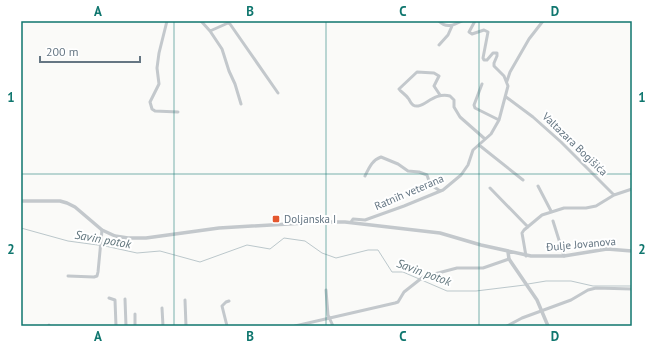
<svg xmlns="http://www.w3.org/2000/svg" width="653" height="347" viewBox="0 0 653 347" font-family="'PT Sans',sans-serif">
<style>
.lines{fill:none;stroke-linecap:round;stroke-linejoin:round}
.stream{stroke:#bbc7cb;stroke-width:1}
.minor{stroke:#c3c8cc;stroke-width:3}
.tertiary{stroke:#c3c8cc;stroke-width:3.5}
.grid{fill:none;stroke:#0f766e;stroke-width:1;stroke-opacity:0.55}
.poi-dot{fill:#e4572e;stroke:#fff;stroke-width:1.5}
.labels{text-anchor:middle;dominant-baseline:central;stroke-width:4;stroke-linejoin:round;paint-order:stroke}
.street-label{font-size:11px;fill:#657683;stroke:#fff}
.poi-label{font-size:11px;fill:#657683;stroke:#fff;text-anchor:start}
.water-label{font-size:12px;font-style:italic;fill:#60757c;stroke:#fff}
.neatline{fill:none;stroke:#0f766e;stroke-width:1.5}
.grid-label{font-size:13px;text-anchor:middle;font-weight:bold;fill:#0f766e}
</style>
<rect width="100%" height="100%" fill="#fafaf8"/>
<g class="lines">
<path class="stream" d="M21,228L68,241L105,246L137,253L160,251L200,262L247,245L270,249L284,238L305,241L322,253L336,258L368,250H378L392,272H403L447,291H476L525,285
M528,284L546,281H571L593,286H632"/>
<path class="minor" d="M167,21L159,53L157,68L159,84L150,102L152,109L155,111L178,112
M201,21L210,31L222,49L229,71L235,84L241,104
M439,21C446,29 454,25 462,21
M210,31L228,23L230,24L278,93
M439,45L448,35L452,26
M507,81L510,72L529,39L543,21
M482,84L474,105L475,108L499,120
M440,95L434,86L439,76L434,73L417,72L399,89C401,92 405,94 408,98C410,100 410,103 413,105C422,111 433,91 450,96L454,100V107L460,117L485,139
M506,97L533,117L561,142L614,195
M479,145L523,180
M365,176C369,168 372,160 381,157L398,164L408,171L419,172L427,175L430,184L440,191
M538,186L551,211
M490,188L528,227
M553,221L564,256
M351,222L353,219L365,220L404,206L443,190L461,175L468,165L473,150L491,134L499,120L508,86L504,76L494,66V63L497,56V53H493L487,60H484L483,58L488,32L484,30L472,34L469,32L475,21
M526,256L522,233L524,230L542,215L564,208H586L596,206L614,195L632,189
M68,276L94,277L97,276L98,272L102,230
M326,290L328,315L333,326
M109,298L115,300L116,326
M125,299L126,326
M185,300L186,326
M162,308L163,326
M135,314V326
M49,326V325
M227,326L222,306L226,302L229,301
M295,326L395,303L398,302L404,292L423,277L457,268H483L509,259
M507,326L522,318L571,300L588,290L596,288L632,289"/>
<path class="tertiary" d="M21,201H60L67,203L75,207L102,230L115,236L128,238H146L219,228L323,222H345L440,233L481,245L531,256H564L607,249L632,251
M508,252L509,259L537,300L548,326"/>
</g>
<path class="grid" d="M174,21V326M326,21V326M479,21V326M21,174H632"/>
<rect class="poi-dot" x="272" y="215" width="8" height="8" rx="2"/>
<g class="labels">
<g class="street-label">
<text transform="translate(575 144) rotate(44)">Valtazara Bogišića</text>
<text transform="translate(409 192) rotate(-23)">Ratnih veterana</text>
<text transform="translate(581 244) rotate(-5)">Đulje Jovanova</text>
</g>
<g class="poi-label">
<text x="284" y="219">Doljanska I</text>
</g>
<g class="water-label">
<text transform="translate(103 239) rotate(10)">Savin potok</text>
<text transform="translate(424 272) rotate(20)">Savin potok</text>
</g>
</g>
<rect width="653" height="347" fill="none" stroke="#ffffff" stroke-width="44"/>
<path d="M40 56v6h100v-6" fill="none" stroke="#657683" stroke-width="2"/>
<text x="46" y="56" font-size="12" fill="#657683" stroke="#ffffff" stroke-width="3" paint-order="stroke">200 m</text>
<rect x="22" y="22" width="609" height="303" class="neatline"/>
<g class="grid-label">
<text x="98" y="16">A</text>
<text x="250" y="16">B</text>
<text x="403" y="16">C</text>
<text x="555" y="16">D</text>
<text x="11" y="102">1</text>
<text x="642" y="102">1</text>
<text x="11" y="254">2</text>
<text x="642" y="254">2</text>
<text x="98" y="341">A</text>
<text x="250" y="341">B</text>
<text x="403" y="341">C</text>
<text x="555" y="341">D</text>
</g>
</svg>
